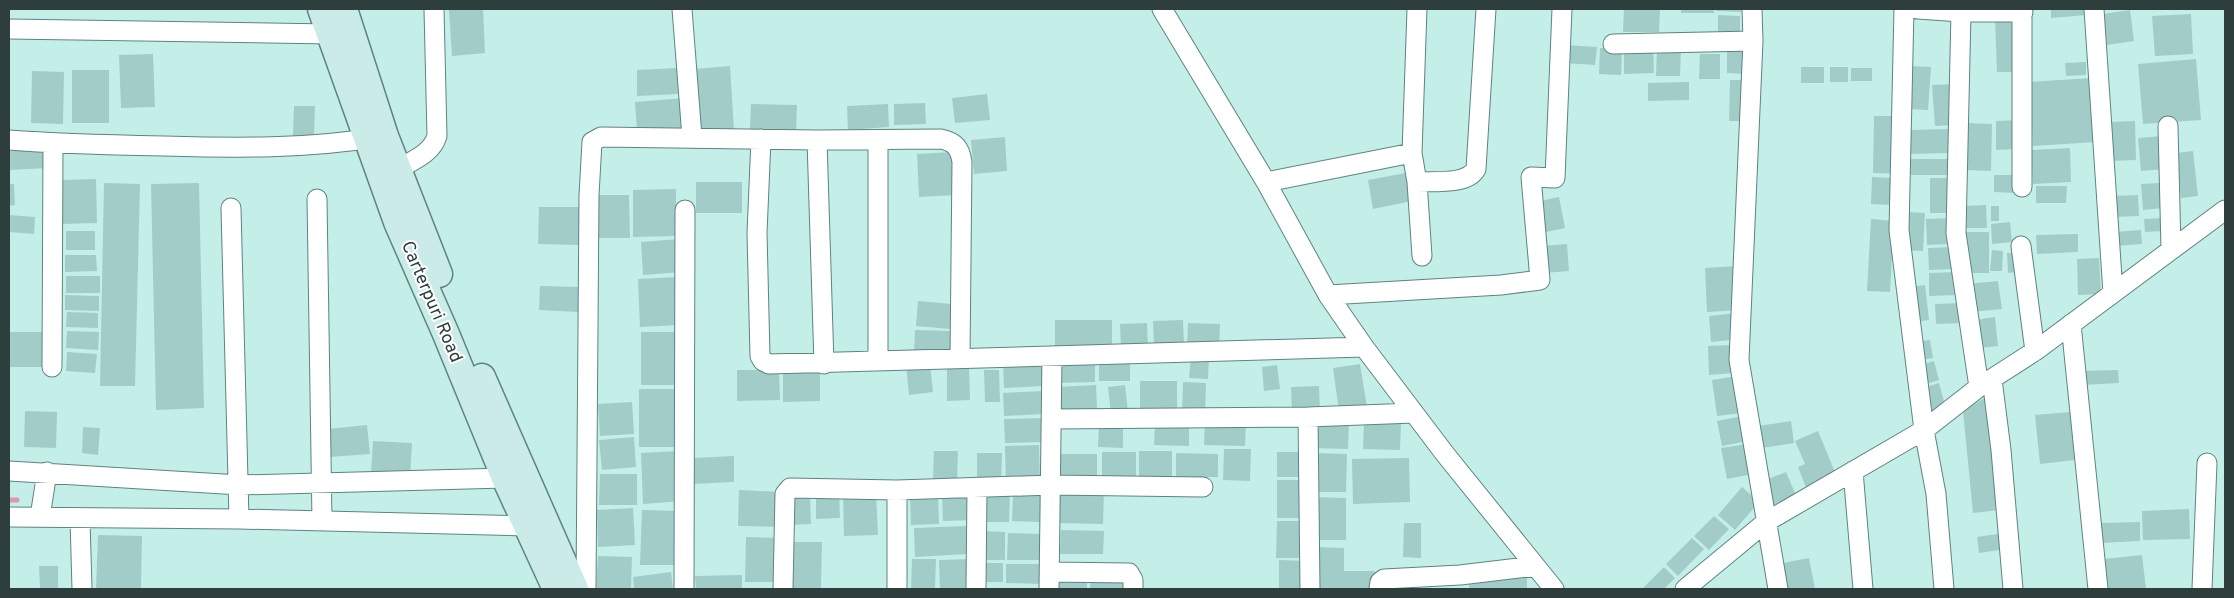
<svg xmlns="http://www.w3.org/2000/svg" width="2234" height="598" viewBox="0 0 2234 598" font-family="Overpass,sans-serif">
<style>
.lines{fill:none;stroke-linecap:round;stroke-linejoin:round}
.stream{stroke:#dd96aa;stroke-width:5}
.building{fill:#a2ccc7}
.street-casing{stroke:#5c8480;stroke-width:21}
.secondary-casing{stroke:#5c8480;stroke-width:29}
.street{stroke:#fff;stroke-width:19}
.secondary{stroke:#caebe8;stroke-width:26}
.labels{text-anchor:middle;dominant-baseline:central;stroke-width:4;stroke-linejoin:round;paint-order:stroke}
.street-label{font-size:18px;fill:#2d3e3c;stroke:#fff}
</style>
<rect width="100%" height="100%" fill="#c4efe9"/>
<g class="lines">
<path class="stream" d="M9,500H17"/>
</g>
<path class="building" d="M483,9L485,53L452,56L449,10Z
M1624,9H1660L1659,32H1623Z
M1681,9H1714V13H1681Z
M1716,9H1741V12L1716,11Z
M2051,9H2086L2087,15L2051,18Z
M2130,10L2134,41L2107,45L2103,14Z
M2191,14L2193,54L2155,56L2152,16Z
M1718,15L1740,16V39H1718Z
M1995,19H2015L2017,72H1997Z
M1565,45L1597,47L1595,65L1564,63Z
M1624,46H1653L1654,73L1624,74Z
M1657,47L1681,48L1680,76H1656Z
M1600,48H1622L1621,75L1599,74Z
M1727,49L1747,50L1746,74L1727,73Z
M153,54L155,107L121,108L119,55Z
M1700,54H1720V79H1699Z
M2196,59L2201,120L2143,124L2138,64Z
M2086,62V75L2066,76L2065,63Z
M730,66L734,130L699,132L695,69Z
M1910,66L1931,67L1928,110L1907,109Z
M1801,67H1824V83H1801Z
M1830,67H1848V82H1830Z
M678,68L679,94L637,96V70Z
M1851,68H1872V81H1851Z
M72,70H109V123H72Z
M32,71L64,72L63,124L31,123Z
M2092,78L2096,142L2033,146L2030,82Z
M1730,80H1747L1746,121H1729Z
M1689,82V100L1648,101V83Z
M1953,84L1955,125L1935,126L1932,85Z
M987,94L990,120L955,123L952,98Z
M685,98L687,128L637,131L635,102Z
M925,103L926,124L894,125V104Z
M751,104L797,105L796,130L750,129Z
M888,104L889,127L848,130L847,106Z
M294,106H315L314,137H293Z
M1874,116H1899L1898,174L1873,173Z
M2018,120L2019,149L1996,150V121Z
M2135,121L2136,160L2110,161L2109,122Z
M1968,123L1992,124L1991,171L1966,170Z
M1951,129V153L1908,154V130Z
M2161,136L2164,169L2141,171L2138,138Z
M1005,137L1007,171L974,174L971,140Z
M2070,148L2071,182L2033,184L2031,150Z
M48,149V168L9,170V151Z
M2193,151L2198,196L2181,198L2176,153Z
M954,152L956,195L919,197L917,154Z
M1911,159H1948V175H1911Z
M1411,172L1417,200L1373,209L1368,180Z
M1994,175H2015V193L1994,192Z
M1872,177L1893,178L1892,205L1871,204Z
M1930,178H1950L1951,213H1930Z
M96,179L97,223L63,224L62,180Z
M696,182H742V213H696Z
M104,183L140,184L135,386H100Z
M199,183L204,408L156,410L151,184Z
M2161,183L2163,208L2143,210L2141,184Z
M9,184H14L15,205L9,206Z
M2036,186H2067L2066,203H2036Z
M676,189V236L633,237V190Z
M598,195H629L630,238H599Z
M2138,195L2139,216L2113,217L2112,196Z
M1559,197L1565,228L1541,233L1535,202Z
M1986,205L1987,228H1965L1964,206Z
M1991,206H1999V221H1991Z
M539,207H580L579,245L538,244Z
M1905,212L1925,213L1923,251L1903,250Z
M9,215L35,217L34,234L9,232Z
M1951,218V244L1927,245L1926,219Z
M2162,218L2163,231L2145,232L2144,219Z
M1871,219L1894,221L1890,292L1867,291Z
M2010,222L2012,242L1992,244L1991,224Z
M2141,230L2142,244L2115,246V232Z
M66,231H95V250H66Z
M1965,232H1989V273H1964Z
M2078,234V252L2037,254L2036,235Z
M680,239L682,272L643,275L641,242Z
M1567,244L1569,271L1544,273L1541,246Z
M1952,247L1953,269L1929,270L1928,248Z
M1992,250L2003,251L2002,271H1990Z
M2007,253H2015L2017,272L2008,273Z
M65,255H96L97,271L65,272Z
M2099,258L2101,294L2078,295L2077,259Z
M1737,266L1739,310L1707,312L1705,268Z
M1956,272L1957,295L1929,296V273Z
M66,276H100V293H66Z
M677,277L679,325L640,327L638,279Z
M1998,281L2002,309L1970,312L1967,284Z
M1925,285L1929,320L1914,322L1910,287Z
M540,286L579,287L578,312L539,310Z
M65,295L99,296V311L65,310Z
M918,301L952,304L950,329L916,326Z
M1961,303L1962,323L1936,324L1935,304Z
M67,312L98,313V328L66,327Z
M1737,313L1740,339L1711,342L1709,316Z
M1995,317L1998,346L1979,348L1975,320Z
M1055,320H1112V348H1055Z
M1183,320L1184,344L1154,345L1153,321Z
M1147,323L1148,347L1121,349L1120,324Z
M1188,323L1220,324L1219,347L1187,346Z
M915,330L951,331L950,354L914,353Z
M67,331L99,332L98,350L66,348Z
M10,332H45V367H9Z
M641,332H680V385H641Z
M1930,340L1933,358L1919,360L1916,342Z
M1733,345L1734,373L1709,375L1708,346Z
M67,352L97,354L95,373L66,371Z
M1191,355L1209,356L1208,379L1189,378Z
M1095,358V382L1056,383V359Z
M1130,358V381H1099V359Z
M1934,361L1939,380L1923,385L1918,366Z
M930,363L933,392L909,395L906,365Z
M1042,363L1043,386L1004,388L1003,364Z
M1360,364L1367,407L1339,411L1333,368Z
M1277,365L1280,389L1264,391L1262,367Z
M947,368H969L970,400L947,401Z
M820,369V401L783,402V370Z
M737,370H779L780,400L737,401Z
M984,370H999L1000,402H985Z
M2118,370L2119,383L2082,385V371Z
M1737,376L1742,413L1717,416L1712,380Z
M1140,381H1177V410L1140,411Z
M1183,382L1206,383L1205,415L1182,414Z
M1939,383L1945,405L1927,412L1920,389Z
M1096,385L1097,409L1058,410L1057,387Z
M1125,385L1128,412L1111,414L1108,387Z
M1319,386L1320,410L1292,411L1291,387Z
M639,389H680L681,447H639Z
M1044,391V414L1004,416L1003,393Z
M1989,395L2000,510L1973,513L1963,411Z
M632,402L634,434L600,436L598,404Z
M25,411L57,412L56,448L24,447Z
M2070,412L2075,460L2040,464L2035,415Z
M1743,416L1748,441L1722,446L1717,421Z
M1045,418V442L1005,443L1004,419Z
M1364,420L1401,421L1400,450L1363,449Z
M1791,421L1794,443L1762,448L1758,426Z
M1155,422L1189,423V446L1154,445Z
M1205,422H1246L1245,446L1204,445Z
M1311,422H1349L1348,449L1311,448Z
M1099,423H1123V448L1098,447Z
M367,425L370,454L330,457L328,429Z
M83,427L100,428L98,455L82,453Z
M1818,431L1837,477L1807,490L1798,467L1805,464L1795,441Z
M634,437L636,467L602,470L599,440Z
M373,441L412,443L410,476L371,473Z
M1747,444L1753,474L1727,479L1721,448Z
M1039,445L1040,484L1006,485L1005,446Z
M1224,449H1251L1250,481L1223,480Z
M679,451L682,501L643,504L641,453Z
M934,451H958L957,482L933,481Z
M1139,451H1172V479H1139Z
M1102,452H1136V481L1102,480Z
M1277,452H1303V477H1277Z
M977,453H1002L1001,484H977Z
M1176,453L1218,454V477H1176Z
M1315,453L1347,454L1346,492H1314Z
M1057,454H1097V479H1057Z
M734,456V482L693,484L692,458Z
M1409,458L1410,502L1353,504L1352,459Z
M1786,472L1798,500L1774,510L1763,481Z
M600,474H637V505H599Z
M1277,480H1306L1305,518H1277Z
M1742,487L1759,502L1735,530L1718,515Z
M739,490L781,492L780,527L738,526Z
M839,491L840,518L816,519V492Z
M972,491L973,520L943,521L942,492Z
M1057,492H1104L1103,524L1057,523Z
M876,493L878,535L844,536L843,494Z
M981,493H1010L1009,522H980Z
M810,494L811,524L789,525L788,495Z
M1013,494H1044V522L1012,521Z
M938,495L939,524L911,525L910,496Z
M1314,497L1346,498V540H1314Z
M633,508L635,545L598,547L597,510Z
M2189,509L2190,539L2143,540L2142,511Z
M642,510L679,511L677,565H640Z
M1714,516L1729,529L1709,550L1694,536Z
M1277,521H1306V558H1276Z
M2140,522V541L2100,543V523Z
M1404,523H1421V558L1403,557Z
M967,526L968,554L915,557L914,528Z
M1061,530L1104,531L1103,554H1060Z
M979,531L1005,532V560H979Z
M1008,533L1043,534L1042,560H1007Z
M2004,533L2006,549L1979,553L1977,537Z
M98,535L142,536L141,589H96Z
M746,537L782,538L781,582H745Z
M1692,538L1704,549L1678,576L1666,564Z
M792,542H822L821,589H791Z
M1316,547L1344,548V571H1375V589H1315Z
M2142,555L2146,589H2107L2104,559Z
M598,556L632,557L631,589H596Z
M1809,558L1815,589H1788L1783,563Z
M912,559H936L935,589H911Z
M973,559V589H940L939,560Z
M1279,560L1306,561V589H1279Z
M979,563H1003V582H978Z
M1006,564H1044V584L1006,583Z
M39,566H58V589H40Z
M1664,567L1675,578L1664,589H1642Z
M671,572L673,589H634L633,577Z
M742,575V589H696L695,576Z
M1469,577H1527V589H1469Z
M1053,582L1087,583V589H1053Z
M1090,582H1126V589H1090Z"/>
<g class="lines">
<defs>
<path id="street" d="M682,9L692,137
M1162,9L1266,182L1328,295L1364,347L1445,454L1554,589
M1417,9L1412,153L1417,182L1422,256
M1752,9L1753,41L1739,360L1778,589
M1904,9L1899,230L1924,430L1936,494L1944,589
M1918,9L1961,12H2023
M2094,9L2113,293
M1961,12L1956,233L1979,387
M9,29L330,34L339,31
M1613,44L1753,41
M2168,126L2171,249
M761,139L757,233L760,356L763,361L769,364L1364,347
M9,140C60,144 112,145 164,146C236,148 308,149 379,137
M817,140L824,364
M398,169C414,160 432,153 437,136L434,9
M1266,182L1412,153
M1417,182C1435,181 1467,185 1476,169L1486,9
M2022,187V9
M317,199L322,521
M231,208L239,519
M2021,246L2035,351
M1328,295L1501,285L1540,280L1531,177L1555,178L1562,9
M2071,324L2098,589
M878,361V140
M52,367L53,144
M1992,379L2001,450L2013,589
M1308,417L1310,589
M1052,419L1308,417L1414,413
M9,471L240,485L505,478
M1853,471L1863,589
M9,517L239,519L527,526L537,522
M40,517L47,472
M80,519L82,589
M1050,572L1129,573L1133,580V589
M586,589L589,195L592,142L601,137L817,140L941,139C955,142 960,148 962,162L960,358
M684,589L685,210
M783,589L785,494L790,488L897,490L1052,485L1203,487
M897,589V490
M976,589L977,488
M1049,589L1052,356
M1379,589L1380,582L1384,579L1460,575L1535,566
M1685,589L1766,522L1924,430L1979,387L2035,351L2225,210
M2202,589L2207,463"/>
<path id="secondary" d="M321,9L397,222L446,334L505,478L556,589
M344,9L385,136L439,274
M482,377L575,589"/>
</defs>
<use href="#street" class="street-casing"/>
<use href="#secondary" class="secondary-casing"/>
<use href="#street" class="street"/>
<use href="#secondary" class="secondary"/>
</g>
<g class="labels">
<g class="street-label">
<text transform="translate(431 302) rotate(67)">Carterpuri Road</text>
</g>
</g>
<rect width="2234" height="598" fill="none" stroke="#2d3e3c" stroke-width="20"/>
</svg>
